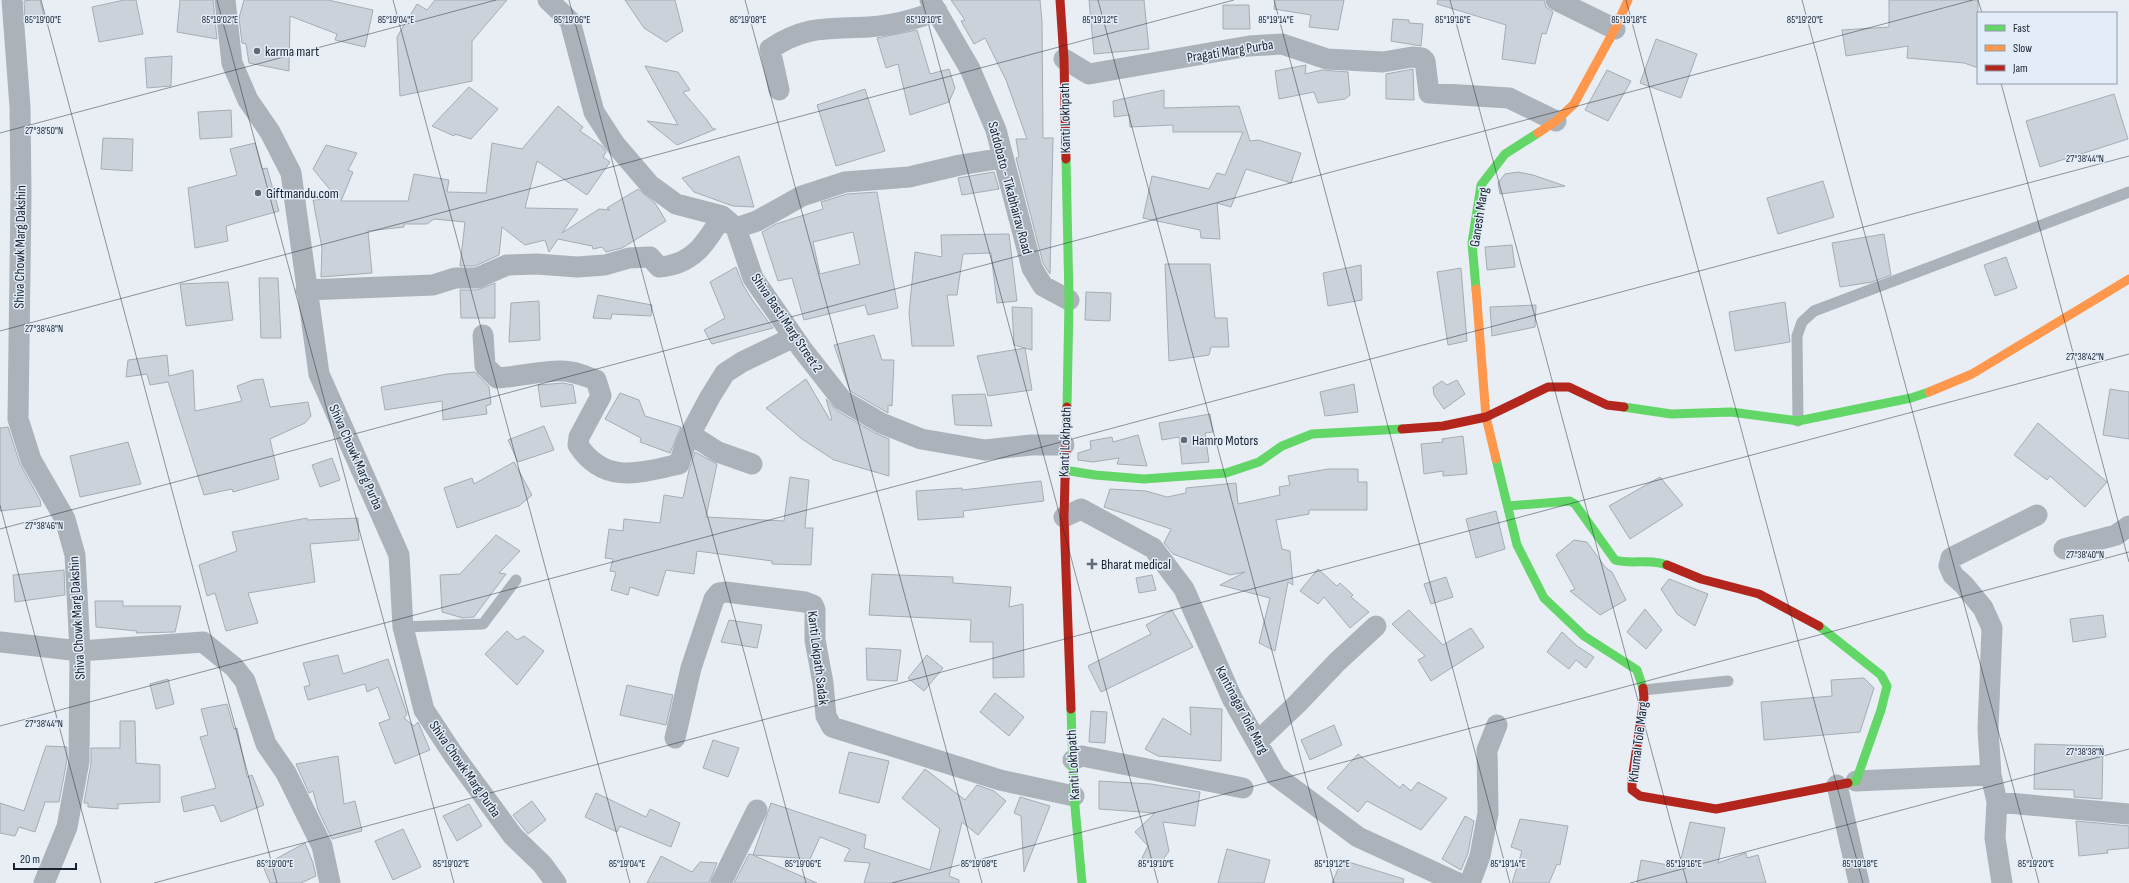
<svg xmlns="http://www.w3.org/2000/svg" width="2129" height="883" viewBox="0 0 2129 883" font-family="'Sofia Sans Condensed',sans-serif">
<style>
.building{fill:#cbd2da;stroke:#a5adb4;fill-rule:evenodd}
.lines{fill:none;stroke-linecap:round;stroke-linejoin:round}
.lane{stroke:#abb2ba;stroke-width:11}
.street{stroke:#abb2ba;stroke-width:21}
.fast{stroke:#63d668;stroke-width:9}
.slow{stroke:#ff974d;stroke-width:9}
.jam{stroke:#b3261e;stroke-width:9}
.ticks{fill:none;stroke:#18212c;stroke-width:1;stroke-opacity:0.45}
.poi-dot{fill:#616972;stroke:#e3edf9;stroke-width:1.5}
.labels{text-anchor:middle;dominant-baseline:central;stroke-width:3;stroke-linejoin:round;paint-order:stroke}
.poi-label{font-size:14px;fill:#18212c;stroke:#e3edf9;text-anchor:start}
.street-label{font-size:14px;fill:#18212c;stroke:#e3edf9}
.ticks-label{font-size:10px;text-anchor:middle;fill:#18212c;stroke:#e3edf9;stroke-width:3;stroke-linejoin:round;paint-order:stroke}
</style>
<rect width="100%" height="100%" fill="#e8eef4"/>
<path class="building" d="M31,0H40L44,16L25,19L24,1Z
M124,0H136L143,34L99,42L92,7Z
M180,0H213L217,39L177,32Z
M244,0H328L373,10L365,47L335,40L337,34L290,16L289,71L249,63L246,44L242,43L239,18Z
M435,0H507L472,41V81L400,96L397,37L417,4L427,10Z
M625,0H675L683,31L666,42L644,28Z
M951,0H1040L1042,21L1043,138H1053L1050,274L1043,263L1016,158L1019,157L1016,139H1027L1006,80L985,38L974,44L961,21L965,20Z
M1089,0H1144L1149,49L1094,54Z
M1275,0H1344L1338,30L1309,27L1311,15L1274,9Z
M1438,0H1544L1546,7L1553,12L1546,34L1542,33L1535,64L1502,59L1506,25L1437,4Z
M1889,0H1978V68L1964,63L1907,58L1908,46L1846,56L1842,30L1889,27Z
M1223,5H1249L1250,29H1223Z
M1393,19L1409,20V23L1423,24L1421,46L1391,41Z
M917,30L930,74L949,69L955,88L949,102L910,115L898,64L886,68L877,38Z
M1656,39L1697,54L1681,98L1640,83Z
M172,56L171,86L147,88L145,58Z
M1306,65L1305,74L1322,70L1348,72L1350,95L1345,99L1318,103L1314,92L1279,99L1275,71Z
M645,66L678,72L690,90L683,92L707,120L713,129H716L677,145L647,121L678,125Z
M1413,69L1414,100L1386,99V74Z
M1607,70L1631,81L1608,121L1585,110Z
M469,87L498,109L471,139L455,134L454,136L432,126Z
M865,89L885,151L836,166L817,105Z
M1164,90V108L1239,106L1250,141L1258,140L1301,153L1291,183L1246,169L1231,207L1217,203L1220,239L1201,238L1200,230L1143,218L1152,176L1209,189L1217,173L1225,175L1243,132H1173V125L1130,127L1129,115L1114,117L1113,101Z
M2114,94L2128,139L2040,167L2026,121Z
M558,106L583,127L580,131L602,146L606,152L603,157L610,162L587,195L537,161L525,208L578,209L562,233L599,209L610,210L607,208L638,189L655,203L666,221L622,248L606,252L602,247L593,249L592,246L558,239L549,252L545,240L525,245L502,227L499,255L475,266H460L465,222L434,219L427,224H404V227L368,231L372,273L321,277L322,248L313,200L337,198L313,169L326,145L357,153L348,170L353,172L341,201H408L414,174L449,180L447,192L486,193L492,143L522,149Z
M231,110L232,137L200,139L198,112Z
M103,138L133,139L132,171L101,169Z
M255,143L262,169L267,168L279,211L226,226L228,241L195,248L188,188L237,175L230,149Z
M739,156L754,207L733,206L694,192L682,178Z
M994,172L999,189L962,195L958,178Z
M1518,172L1533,175L1565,186L1500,194L1498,183L1505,174Z
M1823,181L1834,217L1778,234L1767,198Z
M877,192L898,308L868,315L865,305L804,320L792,278L778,281L762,232L776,224L823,209L821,202L847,194ZM853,232L860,264L820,274L813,242Z
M1009,234L1017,301L997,303L991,253L963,254L957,295H947L954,346H912L909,313L915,252L942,257L941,235Z
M1884,234L1891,275L1872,282L1840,287L1832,243Z
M1512,245L1515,267L1487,270L1485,247Z
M2006,257L2017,288L1995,296L1984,265Z
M1165,264H1210L1215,318H1227L1229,347H1211L1209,355L1169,361Z
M1361,265L1362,300L1328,306L1323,273Z
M736,267L743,285L753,301L773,328L712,344L704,330L725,318L710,282Z
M1461,268L1467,341L1448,345L1437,272Z
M259,278H278L281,338H261Z
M228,282L233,320L186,326L180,284Z
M495,283V318H461L460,290H477Z
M1086,292L1111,293L1110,321L1085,320Z
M598,295L652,305L651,316L612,314L611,319L593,318Z
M539,301L540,340L509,342L511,303Z
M1785,302L1790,342L1735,351L1729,312Z
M1536,305L1535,327L1492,336L1490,307Z
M1012,307L1032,308V350L1014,345Z
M874,335L882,360H894L892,406L888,405V413L850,391L834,345Z
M1025,348L1032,390L988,396L977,356Z
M167,355L169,376L193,370L195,411L242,401L237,386L253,380L263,379L270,407L308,402L311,416L305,423L270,439L279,479L233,492L232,489L204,495L168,382L150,385L147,374L126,377L128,360Z
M475,372L489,387L491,404L486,406L487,414L443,420L442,401L385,410L381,387L447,374Z
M806,379L830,420H832L826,399L836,410L875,433L889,439V476L834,460L802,439L766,408Z
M1457,380L1465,394L1444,409L1434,395L1433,387L1442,381L1447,385Z
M563,383L573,385L576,403L541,407L538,385Z
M1354,384L1358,412L1325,416L1320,392Z
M2110,389L2129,392V439L2103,435Z
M620,393L639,400L645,416L681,427L670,453L640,442L641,438L605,419Z
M985,394L992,426L955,425L952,395Z
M1210,414L1213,432L1205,433L1209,462L1182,464L1179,437L1162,440L1159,423Z
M2038,423L2107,482L2085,507L2050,476L2047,480L2014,455Z
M544,426L554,450L518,462L508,440Z
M8,427L20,464L40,500L41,506L0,511V428Z
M1138,435L1147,466L1117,464L1119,458L1093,462L1078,460V453L1091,449L1090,441L1112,437L1113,442Z
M1463,436L1467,474L1443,476V471L1424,474L1421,444L1443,442L1442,439Z
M128,442L141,484L80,497L70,456Z
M695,452L717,464L706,517L784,521L790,477L809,480L805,528H813L811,565L772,564V561L697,551L694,574L666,570L658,596L630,587L628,595L611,590L616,572L610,571L613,559L605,558L609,529L623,531L624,519L660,523L664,495L683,498L689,470Z
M332,458L340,480L320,487L312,465Z
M514,462L532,495L519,506L457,528L444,488L472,478L474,484Z
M1328,469H1358V482H1367V510H1309V514L1276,520L1282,549L1290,551L1293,585L1288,582L1275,651L1259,643L1270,598L1220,585L1245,572L1230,575L1173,554L1164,543L1171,529L1104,507L1110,489L1146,491L1167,497L1186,493V488L1236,483L1238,504L1280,495L1279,487L1290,485L1288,476Z
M1660,477L1683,505L1630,539L1609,506Z
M1041,481L1044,501L963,511L964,517L918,520L916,491L962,488V490Z
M1496,511L1505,549L1476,558L1466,519Z
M307,518V520L358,518L359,540L310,544L315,582L248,593L258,623L226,631L215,593L207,596L199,565L237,551L232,532Z
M496,535L520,551L499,573L506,574L474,617L463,618L442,612L440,575L460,574Z
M1574,540L1587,542L1605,567L1612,572L1626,600L1600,615L1570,591L1575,589L1556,555Z
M1318,569L1337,586L1340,583L1353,595L1351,597L1369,612L1350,628L1324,597L1318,604L1300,591Z
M64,570L65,595L15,602L13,575Z
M872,574L953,577V583L1011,587L1009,607L1023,604L1024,677L993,678V642H970L971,620L869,615Z
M1152,575L1156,590L1139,593L1136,578Z
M1446,577L1453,597L1431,604L1424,584Z
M1669,579L1708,594L1695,626L1677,614L1661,589Z
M95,601H123V606H181L175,632L136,633L137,631L96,627Z
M1645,609L1662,630L1646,649L1627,632Z
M1172,610L1193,647L1101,692L1088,666L1151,634L1146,625Z
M1409,610L1443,645L1471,628L1484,647L1431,681L1418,660L1425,656L1392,624Z
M2103,615L2106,637L2073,642L2070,619Z
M729,620L762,625L757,648L721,642Z
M507,631L517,640L524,636L544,651L517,685L485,654Z
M1562,632L1577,646L1594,657L1586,668L1576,660L1569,669L1547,652Z
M866,648L901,650L897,681L867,680Z
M338,655L343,674L388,659L407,714L404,718L414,726L418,722L430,750L395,764L379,723L390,719L378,687L367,692L365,684L308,700L304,687L310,685L303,663Z
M927,655L943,668L924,691L908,678Z
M1864,678L1874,688L1860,732L1764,740L1761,702L1832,696L1831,680Z
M168,679L174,704L156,709L150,684Z
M627,685L673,695L666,725L620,715Z
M995,693L1024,717L1009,736L980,712Z
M227,704L234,729L237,728L247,777L252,775L264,805L221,822L214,805L184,812L181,797L216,788L200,737L208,735L201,709Z
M1190,707L1222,709L1221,761L1158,756L1145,749L1163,718L1191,735Z
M1091,711L1107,712L1105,743L1089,742Z
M120,721H135L136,763L160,765V802L118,804V809L88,807V803H84L91,763V748H120Z
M1334,725L1342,745L1310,760L1301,740Z
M713,740L739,748L728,777L703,768Z
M2035,744L2103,746L2102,799L2074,797V790L2034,789Z
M46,746L67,747V760L59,802H45L35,832L19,827L15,836L0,833V803L24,811Z
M849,752L889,761L879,803L839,793Z
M1358,754L1400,788L1403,784L1411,791L1418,782L1447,798L1421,830L1367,801L1358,812L1327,788Z
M338,756L344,804L355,801L362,831L332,839L318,810L313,791L309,793L296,764Z
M925,769L965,800L977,785L994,791L1006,801L978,835L962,822L949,876L959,880V883H864L870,863L844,861L850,849L820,837L810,859L753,855L771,803L866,835L864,848L930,870L940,829L902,798Z
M1099,781L1151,784L1200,792L1195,826L1163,822L1169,851L1158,867L1142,858L1148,846L1135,832L1155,813L1099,809Z
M596,793L646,817L650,809L680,823L671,847L620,826L617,832L585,817Z
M1020,797L1050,806L1024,872L1021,816L1014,813Z
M532,801L546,820L528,834L513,815Z
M469,804L482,826L457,841L443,816Z
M1465,816L1474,821L1468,853L1461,870L1442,859Z
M1520,819L1568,826L1560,865L1557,864L1549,883H1512L1522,851L1511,847Z
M2076,821L2129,826V848L2107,850L2108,853L2079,856Z
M1690,822L1725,828L1718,863L1746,853L1747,858L1758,855L1766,883H1637L1641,860L1679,867Z
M403,829L421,867L393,880L375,841Z
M305,843L313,863L316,876L301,883H270L263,866Z
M1227,849L1270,860L1264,883H1218Z
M749,854L753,855L817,883H734Z
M661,856L692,872L700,862L717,863L709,883H647Z
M1342,860L1404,879L1403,883H1332Z"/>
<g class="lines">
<path class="lane" d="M1798,421L1797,336L1802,322L1814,311L2129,192
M403,627L483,624L516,580
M1644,690L1728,681"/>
<path class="street" d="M12,0L20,107L21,194L18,419L31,460L65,519L75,555L80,651L79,761L67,827L44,883
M225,0L232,63L248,100L270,132L291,173L319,374L399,555L403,627L424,710L453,754L513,836L542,864L556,883
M548,0L570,21L594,112L614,143L650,185L676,204L722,216L736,228L753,278L802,349L842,400L881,423L921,439L985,450L1031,445H1064
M930,0L970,69L996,130L1032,268L1043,286L1069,300
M1556,0L1615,29
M1064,59L1089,74L1249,46L1282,44L1327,59L1383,62L1412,57L1422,58L1425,61L1429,93L1509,98L1556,121
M779,90L770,49C806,25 828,29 868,27C890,26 916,19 937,11
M736,228L757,221L802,196L845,182L909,177L960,165L1003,158
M306,290L433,285L455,278H477L507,265L537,264L577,267L605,265L629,258L650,257L659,267C693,265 707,242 722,216
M483,335L485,366L497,378C518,377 540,371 559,371C572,370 584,376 596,380L601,396L579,437L578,445C604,485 640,473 679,464L686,442L710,397L725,373L742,362L794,337
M690,434L718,452L752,464
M1064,517L1081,509L1153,548L1184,589L1232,698L1276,776L1358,837L1458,883
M2064,549L2116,535L2129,526
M0,642L80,651L203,642L234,667L245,681L266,744L286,773L322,846L330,883
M675,738L691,668L714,599L719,593L726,592L805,602L813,605L815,610V640L823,683L826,716L832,727L1000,780L1074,796
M1258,741L1297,704L1337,662L1376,626
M1073,760L1082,756L1243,788
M1856,781L1991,775
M1837,785L1859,883
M1997,802L2129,814
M721,883L757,810
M1470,883L1480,856L1488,813L1487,750L1497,725
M2002,883L1995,838L1997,802L1991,775L1988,729L1992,628L1983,608L1964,585L1953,575L1949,566L1951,558L2037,515"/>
<path class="fast" d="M1066,159L1069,300L1067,407
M1476,289L1472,243L1481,185L1505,154L1538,133
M1624,407L1671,414L1731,412L1798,421L1911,398L1929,392
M1496,459L1517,545L1544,598L1584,636L1637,670L1643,688
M1064,470L1095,475L1144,479L1226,473L1259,462L1282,446L1312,434L1402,429
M1508,506L1570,501L1575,504L1615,560C1632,565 1650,558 1667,565
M1819,626L1881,675L1887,686L1881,710L1856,781L1848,783
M1071,709L1074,796L1082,883"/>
<path class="slow" d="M1538,133L1556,121L1574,104L1615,29L1628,0
M1476,289L1486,417L1496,459
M1929,392L1972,374L2129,279"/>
<path class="jam" d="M1060,0L1064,59L1066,159
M1067,407L1064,517L1071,709
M1402,429L1443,426L1486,417L1548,387H1569L1607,405L1624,407
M1667,565L1701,579L1759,594L1819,626
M1643,688L1644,698L1632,780V790L1640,796L1716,809L1848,783"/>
</g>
<path class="ticks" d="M41,0L277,883M217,0L454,883M393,0L630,883M569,0L806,883M745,0L982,883M922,0L1158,883M1098,0L1334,883M1274,0L1510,883M1450,0L1687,883M1626,0L1863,883M1802,0L2039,883M1978,0L1982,13M2001,83L2129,562M0,133L496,0M0,331L1234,0M0,505L101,883M0,529L1973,0M0,726L2129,156M154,883L2129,354M892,883L2129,552M1630,883L2129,749"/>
<g class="poi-dot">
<circle cx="257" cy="51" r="4"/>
<circle cx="258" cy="193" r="4"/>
<circle cx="1184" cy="440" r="4"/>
<path d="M1090 558h4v4h4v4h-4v4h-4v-4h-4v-4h4z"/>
</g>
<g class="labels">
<g class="poi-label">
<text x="265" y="51">karma mart</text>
<text x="266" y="193">Giftmandu.com</text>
<text x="1192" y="440">Hamro Motors</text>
<text x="1101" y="564">Bharat medical</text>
</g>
<g class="street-label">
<text transform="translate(1230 51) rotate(-9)">Pragati Marg Purba</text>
<text transform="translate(1065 118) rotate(-91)">Kanti Lokhpath</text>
<text transform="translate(1010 188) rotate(75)">Satdobato - Tikabhairav Road</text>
<text transform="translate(1479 217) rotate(-81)">Ganesh Marg</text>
<text transform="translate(20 247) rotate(-89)">Shiva Chowk Marg Dakshin</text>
<text transform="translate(787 323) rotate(56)">Shiva Basti Marg Street 2</text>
<text transform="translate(1065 442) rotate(-88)">Kanti Lokhpath</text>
<text transform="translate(356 457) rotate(66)">Shiva Chowk Marg Purba</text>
<text transform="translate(77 618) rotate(-93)">Shiva Chowk Marg Dakshin</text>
<text transform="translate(818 658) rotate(83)">Kanti Lokpath Sadak</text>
<text transform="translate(1242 710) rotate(62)">Kantinagar Tole Marg</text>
<text transform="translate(1638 742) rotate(-83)">Khumal Tole Marg</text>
<text transform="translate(1073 765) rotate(-93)">Kanti Lokhpath</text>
<text transform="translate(465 769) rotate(55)">Shiva Chowk Marg Purba</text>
</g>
</g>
<g class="ticks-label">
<text x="43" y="23">85°19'00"E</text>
<text x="220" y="23">85°19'02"E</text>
<text x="396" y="23">85°19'04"E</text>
<text x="572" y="23">85°19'06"E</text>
<text x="748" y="23">85°19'08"E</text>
<text x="924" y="23">85°19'10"E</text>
<text x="1100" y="23">85°19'12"E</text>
<text x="1276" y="23">85°19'14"E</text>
<text x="1453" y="23">85°19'16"E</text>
<text x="1629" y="23">85°19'18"E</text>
<text x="1805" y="23">85°19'20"E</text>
<text x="44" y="134">27°38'50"N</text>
<text x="2085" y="162">27°38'44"N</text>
<text x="44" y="332">27°38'48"N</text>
<text x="2085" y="360">27°38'42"N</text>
<text x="44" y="529">27°38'46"N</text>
<text x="2085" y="558">27°38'40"N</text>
<text x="44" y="727">27°38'44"N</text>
<text x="2085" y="755">27°38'38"N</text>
<text x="275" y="867">85°19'00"E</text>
<text x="451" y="867">85°19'02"E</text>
<text x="627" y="867">85°19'04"E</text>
<text x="803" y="867">85°19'06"E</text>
<text x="979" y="867">85°19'08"E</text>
<text x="1156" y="867">85°19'10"E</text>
<text x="1332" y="867">85°19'12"E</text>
<text x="1508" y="867">85°19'14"E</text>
<text x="1684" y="867">85°19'16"E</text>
<text x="1860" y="867">85°19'18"E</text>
<text x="2036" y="867">85°19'20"E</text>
</g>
<rect x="1977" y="12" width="140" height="72" fill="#e3edf9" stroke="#929ba7"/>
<rect x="1985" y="25" width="20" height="6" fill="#63d668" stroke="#929ba7"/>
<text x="2013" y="32" font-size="12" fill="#18212c">Fast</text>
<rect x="1985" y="45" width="20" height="6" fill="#ff974d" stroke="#929ba7"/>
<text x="2013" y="52" font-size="12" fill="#18212c">Slow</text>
<rect x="1985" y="65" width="20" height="6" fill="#b3261e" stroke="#929ba7"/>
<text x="2013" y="72" font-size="12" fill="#18212c">Jam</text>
<path d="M14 863v6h62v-6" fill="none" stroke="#18212c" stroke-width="2"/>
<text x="20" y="863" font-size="12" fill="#18212c" stroke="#e3edf9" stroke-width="3" paint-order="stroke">20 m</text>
</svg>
